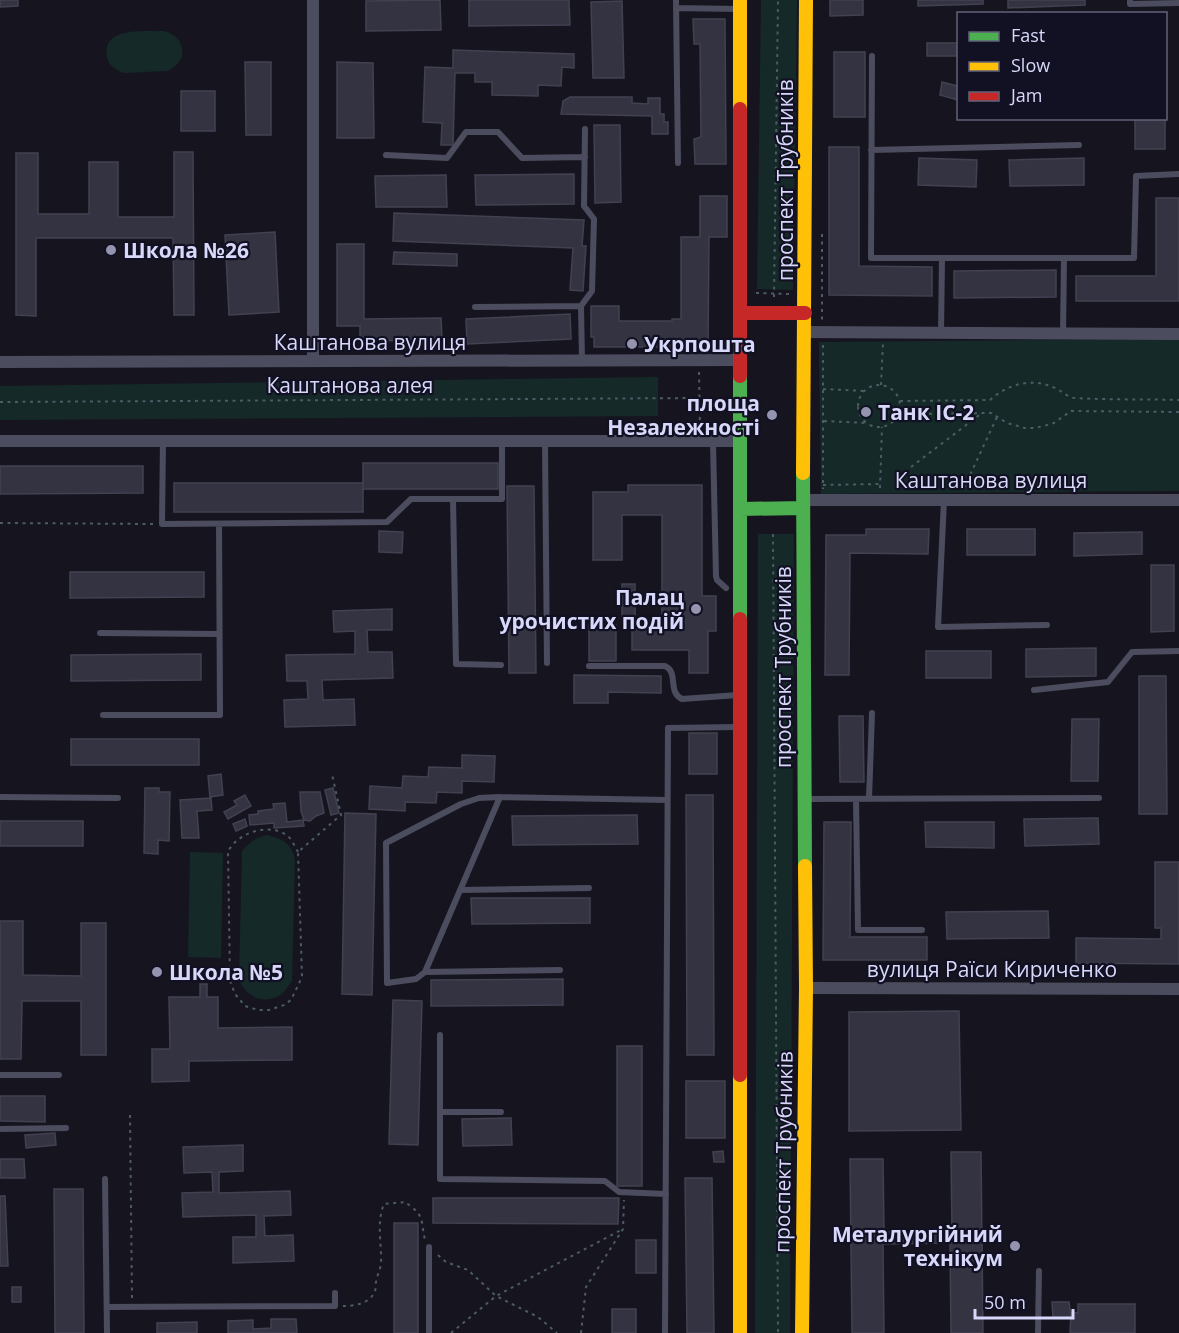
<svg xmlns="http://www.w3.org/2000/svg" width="1179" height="1333" viewBox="0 0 1179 1333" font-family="'Open Sans',sans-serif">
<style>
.green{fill:#152928}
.building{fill:#343341;stroke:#424152;stroke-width:1.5}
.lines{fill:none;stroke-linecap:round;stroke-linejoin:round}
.path{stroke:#4c5b64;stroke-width:2;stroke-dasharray:3 4.5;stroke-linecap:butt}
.lane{stroke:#4c4c5f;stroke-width:6}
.street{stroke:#4c4c5f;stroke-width:12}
.fast{stroke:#4caf50;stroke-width:14}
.slow{stroke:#ffc107;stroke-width:14}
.jam{stroke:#c62828;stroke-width:14}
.poi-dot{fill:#9494ae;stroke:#121123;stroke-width:2}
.labels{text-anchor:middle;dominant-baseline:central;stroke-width:4.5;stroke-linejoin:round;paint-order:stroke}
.street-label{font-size:21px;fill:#d8d8fb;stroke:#121123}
.poi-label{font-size:21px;font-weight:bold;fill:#d8d8fb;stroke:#121123;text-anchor:start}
</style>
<rect width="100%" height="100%" fill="#16151f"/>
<path class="green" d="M761,0H797L793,290L757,289Z
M164,31C187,37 189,62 167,71L124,73C116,70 109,66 107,57C101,26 146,32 164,31Z
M1179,339V491L821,494L819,342Z
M658,377V416L0,420V386Z
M758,534H794L790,1333H755Z
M267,835C283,839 291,843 295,859L292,981C288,986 284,993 279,996C262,1005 244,995 239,979L242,851C250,842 255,838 267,835Z
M190,852L223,853L221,958L188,957Z"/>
<path class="building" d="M0,0H18V6L0,7Z
M440,0L441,30L366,31V1Z
M469,0H569L570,25L469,26Z
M830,0H863V15L830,16Z
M918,0H983V4L918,6Z
M1008,0H1085V5L1008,8Z
M622,1L624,78H593L591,2Z
M693,19H725L726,164H695L694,139L701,137L700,44H694Z
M927,43H958V56H927Z
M453,50L574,54V68L562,67L561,86L538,85V96L492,95V82H475V73H455L453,145H441L442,123L423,122L425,67L453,68Z
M834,52H865V117H834Z
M245,62H271V135H246Z
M337,62L373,63L374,138H337Z
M942,82L958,86V100L940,95Z
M181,91H215V131H181Z
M570,97H632V103L648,104V98H660V114H664V122H668V134H652V116L561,114L563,101Z
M1135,118H1165V149H1135Z
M594,125H620L621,202L595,203Z
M829,147H859V266L932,267V296L829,295Z
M174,152H193L194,315H174L173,238H36V316L16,315V153H38V214H89V162H118V217H174Z
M919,158L977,160L976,187L918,185Z
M1084,158V185L1010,186L1009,160Z
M574,174V204L476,205L475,175Z
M446,175L447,207H376L375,176Z
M700,196H727V237H709L708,345H681V347H594V337H591V306H619V321H672V319H681V237H700Z
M1156,198H1179V301H1076V276H1156Z
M394,213L584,220L582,246H586L583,291L570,290L573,248L393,241Z
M275,232L279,312L229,315L225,235Z
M337,244H364V319L441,318L442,340L360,341V326H337Z
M394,252L457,254V266L393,264Z
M1056,270V297L954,298V271Z
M570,314L571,339L467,344L466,319Z
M363,463H498V489H363Z
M0,466H143V493L0,494Z
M174,483H363V512H174Z
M628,485H702V596H716V631H708V673H689V650H632V624H662V515H622V560H593V492H628Z
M507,486H534L536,673H509Z
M866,529H929L928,554L850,553L849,675H825L826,535H866Z
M967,529H1035V555H967Z
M379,531L403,532L402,553L379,552Z
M1142,532V554L1074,556V533Z
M1151,565H1174V631L1151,632Z
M70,572H204V597L70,598Z
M622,584H635V618H622Z
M392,609V630H367L368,652H392L393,678L322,680L323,700L354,699L355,725L285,727L284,700L308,699L307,681H287L286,655L355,654V631L334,632L333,611Z
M589,625H616V661H589Z
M1096,648V676L1026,677V649Z
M926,651H991V678H926Z
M201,654V680L71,681V655Z
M574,675L661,676V693L608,692V703H574Z
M1139,676H1166L1167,814H1139Z
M839,716H863L864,782H840Z
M1072,719H1099L1098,781H1071Z
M689,733H717V774H689Z
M71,739H199V765H71Z
M462,755L495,756L494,782L462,781V793L437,792L436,803L405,802V811L369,809L370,786L402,788L403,776L428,777L429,767L462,768Z
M221,774L223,795L210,797L208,776Z
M145,788H159V792H170L169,841L158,840V854L144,853Z
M333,788L339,813L331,815L325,790Z
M300,792H320L324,813L316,816L310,821L304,820L301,811Z
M245,795L251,806L228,819L224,812L237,805L234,801Z
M686,795H713L714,1055H687Z
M211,798L212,810L197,811L199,838H182L180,800Z
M285,803L287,822L303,820L304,826L274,828V823L250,825L249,815L258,814V811L274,809L273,804Z
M345,813L376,814L372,995L342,994Z
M637,815L638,844L513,845L512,816Z
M1098,818L1099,844L1025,846L1024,819Z
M245,819L247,826L236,831L233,824Z
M0,821H83V846H0Z
M824,822H851L850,937H927V960H823Z
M925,822H994V848L926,847Z
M1155,862H1179V964L1076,963V938L1161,939V928H1155Z
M471,898H590V923L472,924Z
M1048,911L1049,938L947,939L946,912Z
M0,921H23V975L81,976V923H106V1055H81V1001H22L21,1059H0Z
M563,979V1005L431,1006V980Z
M200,984H207V997H218V1028L292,1027V1060L189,1061V1081L152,1082V1049H170L169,997H200Z
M393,1000L422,1001L418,1145L389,1144Z
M959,1011L961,1130L849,1131V1012Z
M617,1046H642V1186H617Z
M686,1081H725V1138H686Z
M0,1096H45V1122L0,1121Z
M511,1118L512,1145L463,1146L462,1119Z
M55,1133L56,1145L26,1148L25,1135Z
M243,1145V1171L219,1172V1193L290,1191L291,1215L264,1216L265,1236L293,1235L294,1261L233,1263V1237H256V1215L183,1217L182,1193L213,1192L212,1172L184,1173L183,1147Z
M723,1151L724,1162H714L713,1152Z
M951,1152H981L983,1333H951L950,1243L883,1244L884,1333H852L850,1159H883L884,1232L952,1231Z
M0,1159H24L25,1178H0Z
M685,1178H712L714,1333H687Z
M54,1189H83L84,1333H55Z
M0,1196H5L8,1266H0Z
M433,1198H619L618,1224L433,1223Z
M394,1223H418V1333H394Z
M636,1240H656V1273H636Z
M12,1287H21V1302H12Z
M1052,1302H1069L1071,1317L1053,1318Z
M1078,1304H1135V1333H1070L1071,1312L1078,1313Z
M612,1309H636V1333H612Z
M271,1319H296L297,1333H228V1321L253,1320V1329L271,1328Z
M197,1322V1333H157V1323Z"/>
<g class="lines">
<path class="path" d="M822,234V321
M756,293L789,294
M774,297L778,0
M823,345V489
M699,372L700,429
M881,385L883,343
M858 406a21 21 0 1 1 42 0a21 21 0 1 1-42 0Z
M823,389L865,391
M900,401L990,400C1008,384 1032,377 1055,388C1062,391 1068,398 1075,398C1110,400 1145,399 1179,400
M0,402L700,398
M899,414L991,413L1007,423L1025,428H1034L1044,426L1054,423L1071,411L1179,412
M824,421L866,423
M911,467L982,413
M823,485L880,484
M880,488L882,427
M964,488L997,417
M0,523L153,524
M773,534L778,1333
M298,852C295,847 292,840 288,836C273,825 251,829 238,840C234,842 231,847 228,851L230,981L235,994L245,1006L258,1010H269L284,1005L291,1000L302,977L298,852L341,815L332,774
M130,1115L132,1298
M438,1255L446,1262L468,1270L496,1296L538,1317L557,1333
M343,1306C354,1306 370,1304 375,1291C376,1289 375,1285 376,1282C377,1276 380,1270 381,1264C382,1244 376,1223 384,1204L405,1202C409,1205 415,1209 418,1213C424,1221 422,1231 425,1239
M451,1333L496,1296L623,1229
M581,1333L586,1287L623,1229L624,1200"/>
<path class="lane" d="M676,0L678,163
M1130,0V4L1179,3
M676,8L737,9
M872,56L871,258H1134L1136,176L1179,174
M871,150L1079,145
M386,155L447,158L466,132H498L522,158L585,157
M475,307L581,306
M941,333L942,258
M1063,334L1064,258
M582,360L581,306L592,291L594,219L584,206L585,129
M163,441L162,524L387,522L411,499H502V441
M545,442L547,663
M713,442L716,576L717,580L726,588
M453,499L456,664L501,665
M944,500L938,627L1047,625
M100,633L219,634
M589,666H665C679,672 667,692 682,699L738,695
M1034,690L1108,682L1132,652L1179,651
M103,715H220L219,524
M0,797L118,798
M500,797L479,798L461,804L386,843L387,983L416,979L425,972L500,797L667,800
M808,799L1099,798
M856,799L858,930H922
M869,799L872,713
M460,890L589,888
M425,972L560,970
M440,1035V1179L605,1181L619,1192L666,1194
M0,1075H59
M440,1112H501
M0,1129L66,1128
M105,1179L107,1333
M429,1247V1333
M107,1307L335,1306V1293
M665,1333L668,728L737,727
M1038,1333L1039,1271"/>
<path class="street" d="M805,332L1179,334
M313,361V0
M0,362L740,360
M0,441H740
M803,500H1179
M806,988L1179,989"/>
<path class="fast" d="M740,376V619
M803,473L805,866
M740,509L803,508"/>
<path class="slow" d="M740,0V109
M803,473L806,0
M740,1075V1333
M802,1333L806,988L805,866"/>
<path class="jam" d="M740,109V376
M740,313H805
M740,619V1075"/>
</g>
<g class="poi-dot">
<circle cx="111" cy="250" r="6"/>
<circle cx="632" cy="344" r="6"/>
<circle cx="866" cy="412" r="6"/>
<circle cx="772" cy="415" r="6"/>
<circle cx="696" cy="609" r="6"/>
<circle cx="157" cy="972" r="6"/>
<circle cx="1015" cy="1246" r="6"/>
</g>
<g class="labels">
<g class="street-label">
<text transform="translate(785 180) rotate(-90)">проспект Трубників</text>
<text x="370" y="342">Каштанова вулиця</text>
<text x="350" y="385">Каштанова алея</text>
<text x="991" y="480">Каштанова вулиця</text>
<text transform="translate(783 667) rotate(-90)">проспект Трубників</text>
<text x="992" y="969">вулиця Раїси Кириченко</text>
<text transform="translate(783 1152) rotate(-89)">проспект Трубників</text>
</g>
<g class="poi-label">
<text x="123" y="250">Школа №26</text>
<text x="644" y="344">Укрпошта</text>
<text x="760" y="403" text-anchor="end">площа<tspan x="760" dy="24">Незалежності</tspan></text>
<text x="878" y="412">Танк ІС-2</text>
<text x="684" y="597" text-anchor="end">Палац<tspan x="684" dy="24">урочистих подій</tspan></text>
<text x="169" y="972">Школа №5</text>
<text x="1003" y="1234" text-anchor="end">Металургійний<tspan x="1003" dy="24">технікум</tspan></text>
</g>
</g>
<rect x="957" y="12" width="210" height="108" fill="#121123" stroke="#616179" stroke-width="1.5"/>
<rect x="969" y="32" width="30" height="9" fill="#4caf50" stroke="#616179" stroke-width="1.5"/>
<text x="1011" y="42" font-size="18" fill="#d8d8fb">Fast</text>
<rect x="969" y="62" width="30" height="9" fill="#ffc107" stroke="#616179" stroke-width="1.5"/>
<text x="1011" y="72" font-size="18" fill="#d8d8fb">Slow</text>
<rect x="969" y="92" width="30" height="9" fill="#c62828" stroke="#616179" stroke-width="1.5"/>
<text x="1011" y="102" font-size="18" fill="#d8d8fb">Jam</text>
<path d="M975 1309v9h98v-9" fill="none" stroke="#d8d8fb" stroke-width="3"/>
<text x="984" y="1309" font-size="18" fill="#d8d8fb" stroke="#121123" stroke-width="4.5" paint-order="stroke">50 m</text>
</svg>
